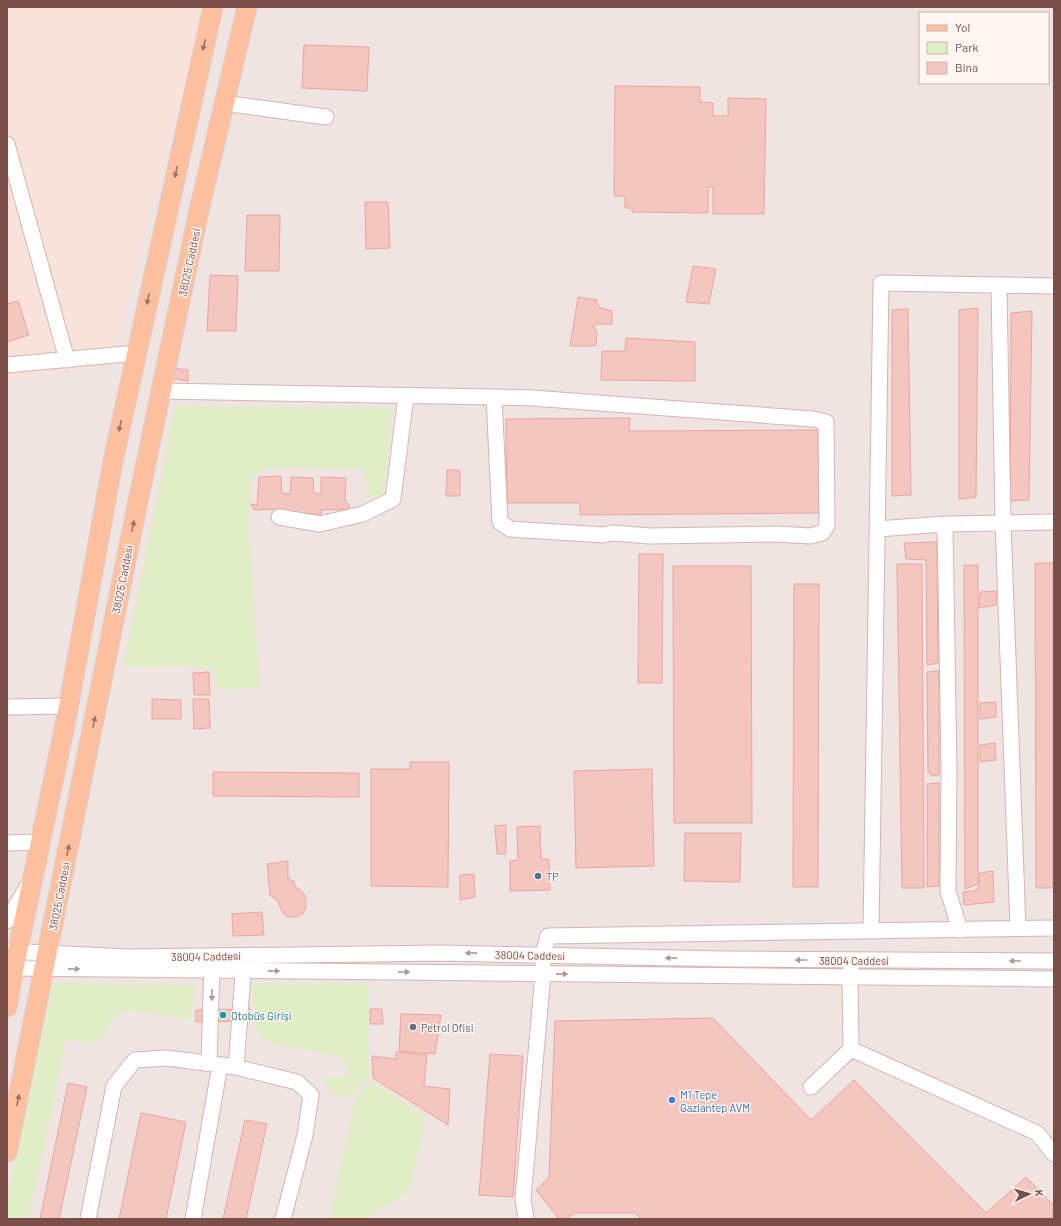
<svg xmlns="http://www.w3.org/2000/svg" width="1061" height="1226" viewBox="0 0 1061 1226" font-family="Barlow,sans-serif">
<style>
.residential{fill:#f8e2da}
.industrial{fill:#efe4e2;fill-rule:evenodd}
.green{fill:#e1edc6}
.building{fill:#f5c5bf;stroke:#e9a59e}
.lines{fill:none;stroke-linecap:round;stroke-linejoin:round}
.minor-casing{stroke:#d4b5b0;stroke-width:17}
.major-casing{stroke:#dacdcc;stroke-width:21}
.minor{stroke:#fff;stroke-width:15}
.major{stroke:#ffc09f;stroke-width:19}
.oneway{fill:#a37064}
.oneway2{fill:#b09592}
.service-dot{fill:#5c6f8a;stroke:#fff5f1;stroke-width:1.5}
.culture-dot{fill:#0f9aa8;stroke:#fff5f1;stroke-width:1.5}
.shop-dot{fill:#3f7fe0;stroke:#fff5f1;stroke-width:1.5}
.labels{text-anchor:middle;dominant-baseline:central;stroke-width:3;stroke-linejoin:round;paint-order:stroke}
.street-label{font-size:11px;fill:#7b4e4a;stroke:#fff5f1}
.service-label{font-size:11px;fill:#4e5e75;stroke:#fff5f1;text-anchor:start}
.culture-label{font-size:11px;fill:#0d838f;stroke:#fff5f1;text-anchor:start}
.shop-label{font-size:11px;fill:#366cbe;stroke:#fff5f1;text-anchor:start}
</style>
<rect width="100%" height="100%" fill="#fef0e9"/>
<path class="residential" d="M7,7H206L109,366L7,382Z"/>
<path class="industrial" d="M206,7H1054V1219H7V382L109,365ZM920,13H1048V83H920Z"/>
<path class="green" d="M175,406L393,408L383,495L369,497L363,469L265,468L251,478L249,527L260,688L217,690L213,670H198L197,666L123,667Z
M53,982L196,986L191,1020L133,1010L118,1013L97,1042L66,1040L29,1219H7V1200Z
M251,983L369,984V1078L347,1098L332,1093L321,1078L349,1077L345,1064L340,1056L273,1044L262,1038L256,1028Z
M373,1081L426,1118L409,1192L365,1219H329L356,1096Z"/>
<path class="building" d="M304,45L369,47L367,91L302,88Z
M615,86L700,87V102L713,103V116H728V98L766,99L764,214H713V187H708V213L632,212V208H625V196H614Z
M365,202H388L390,248L366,249Z
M247,215H280L279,271H245Z
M693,266L716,269L709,304L686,302Z
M210,275L238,276L236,331H207Z
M578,297L597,300L598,307L612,311V324H595L594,328L597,331L596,346H570Z
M18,301L29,335L7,342V304Z
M978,308L976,497L959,499V310Z
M908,309L911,495L892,496V310Z
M1032,311L1029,500L1010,501L1011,313Z
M626,338L695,342V381L601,380L602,351H625Z
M174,368L188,370V381L174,379Z
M630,418L629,431L818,430L819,513L580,515V503H507L506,419Z
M447,470H460V496H446Z
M281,476L282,493L290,494L291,477L313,478L314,493L321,494V477L346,478L345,503L349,504V509L321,510V514H282L281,509L254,510L251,504L257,505L259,477Z
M937,542L938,663L927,665L926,560L906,559L904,543Z
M639,554H663L662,683H638Z
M1035,563H1054V888H1036Z
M897,564H922L924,888H902Z
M964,565H978V884L965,889Z
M673,566H751L752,823H674Z
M794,584H819L818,887H793Z
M996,591V605L979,608L980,592Z
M939,671V775L931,776L930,772H928L927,672Z
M209,672L210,695H194L193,673Z
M152,699L181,700V719H152Z
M193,699H209L210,728L194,729Z
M996,702V717L980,719V703Z
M995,743L996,760L980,762V745Z
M410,762H449L448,887L371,886V769H410Z
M652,769L654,866L576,868L574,771Z
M213,772L359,773V797L213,796Z
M939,783V886L927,887V784Z
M506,825V854H497L495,826Z
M540,826L541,859H549L550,890L510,891V861L518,860L517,827Z
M685,833H741L740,882L684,881Z
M288,861V879L294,881L295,887L299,889L304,894L306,899V907L303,914L296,917H288L283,913L277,900L270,895L267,864Z
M993,871L994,902L964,905L963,892L974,891L979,887V873Z
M474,874L475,897L460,900V875Z
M262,912L264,935L233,936L232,914Z
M250,1009V1021L196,1022V1010Z
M370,1009H382L383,1024H370Z
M401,1014L441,1015L435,1054L399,1051Z
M713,1018L811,1120L854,1080L986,1213L1026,1177L1054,1206V1219H641L635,1213H574L567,1219H559L536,1190L549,1177L555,1021Z
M396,1052L427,1055L424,1086L450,1089L448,1125L373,1078L372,1056L396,1059Z
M490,1054L523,1056L513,1197L479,1195Z
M68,1083L87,1087L59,1219H40Z
M141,1113L186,1122L166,1219H119Z
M245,1120L267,1124L246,1219H223Z"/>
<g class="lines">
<defs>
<path id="minor" d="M224,103L326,117
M7,144L67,360
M999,285L1003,523L1018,928
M7,365L136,353
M161,391L494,397L532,398L813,419L826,422L827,526L822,533L810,536L777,534L650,536L613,533L603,535L510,529L500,522L494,397
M279,517L320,524L363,514L393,499L406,396
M945,524L949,769L948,891L960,930
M877,529L945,524L1054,522
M7,707L68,706
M7,843L40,842
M7,921L27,887
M871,931L881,283L1054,286
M7,951L129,957L441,953L727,959L1054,961
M7,968L1054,979
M851,1049L1037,1133L1054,1154
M209,1063L212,961
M236,1067L244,961
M811,1087L851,1049L850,977L851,967
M88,1219L114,1086L135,1060L167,1058L236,1067L297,1082L311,1095L305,1135L283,1219
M193,1219L220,1065
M526,1219L523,1199L543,974V955L548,936L1054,928"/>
<path id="major" d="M7,1007L14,968L66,720L113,461L213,7
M7,1152L136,511L198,215L247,7"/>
</defs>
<use href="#minor" class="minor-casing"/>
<use href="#major" class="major-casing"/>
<use href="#minor" class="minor"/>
<use href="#major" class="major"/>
</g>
<defs><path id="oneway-solid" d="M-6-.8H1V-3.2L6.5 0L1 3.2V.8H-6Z"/></defs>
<g class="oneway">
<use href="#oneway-solid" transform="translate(204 45) rotate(103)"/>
<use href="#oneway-solid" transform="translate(176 172) rotate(102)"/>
<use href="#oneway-solid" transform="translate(148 299) rotate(102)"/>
<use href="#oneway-solid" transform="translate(120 426) rotate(102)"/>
<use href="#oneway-solid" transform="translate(133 526) rotate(-79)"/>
<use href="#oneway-solid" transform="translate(94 722) rotate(-79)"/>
<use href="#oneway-solid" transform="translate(68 850) rotate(-79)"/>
<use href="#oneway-solid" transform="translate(18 1100) rotate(-79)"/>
</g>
<g class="oneway2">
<use href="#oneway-solid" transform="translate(471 953) rotate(-179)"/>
<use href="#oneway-solid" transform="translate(671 958) rotate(-179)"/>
<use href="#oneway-solid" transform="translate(801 960) rotate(-180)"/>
<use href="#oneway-solid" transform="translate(1015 961) rotate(-180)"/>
<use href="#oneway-solid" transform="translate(74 969) rotate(1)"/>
<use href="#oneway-solid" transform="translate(274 971) rotate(1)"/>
<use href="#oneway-solid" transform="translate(404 972) rotate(1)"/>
<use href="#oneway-solid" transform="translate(562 974) rotate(1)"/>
<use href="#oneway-solid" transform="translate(212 995) rotate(92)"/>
</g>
<g class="service-dot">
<circle cx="538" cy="876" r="4"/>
<circle cx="413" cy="1027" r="4"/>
</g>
<circle class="culture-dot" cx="223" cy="1015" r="4"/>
<circle class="shop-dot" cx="672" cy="1100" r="4"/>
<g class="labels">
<g class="street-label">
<text transform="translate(189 262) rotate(-78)">38025 Caddesi</text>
<text transform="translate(122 579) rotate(-79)">38025 Caddesi</text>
<text transform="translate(59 896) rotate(-79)">38025 Caddesi</text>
<text transform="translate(530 955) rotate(1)">38004 Caddesi</text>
<text transform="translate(206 956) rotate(-1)">38004 Caddesi</text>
<text x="854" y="960">38004 Caddesi</text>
</g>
<g class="service-label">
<text x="546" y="876">TP</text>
<text x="421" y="1027">Petrol Ofisi</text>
</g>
<g class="culture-label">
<text x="231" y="1015">Otobüs Girişi</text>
</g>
<g class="shop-label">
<text x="680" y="1094">M1 Tepe<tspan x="680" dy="13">Gaziantep AVM</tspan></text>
</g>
</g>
<rect width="1061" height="1226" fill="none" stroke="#7b4e4a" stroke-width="16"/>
<rect x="919" y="12" width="130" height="72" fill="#fff5f1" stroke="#cab2ae"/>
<rect x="927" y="25" width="20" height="6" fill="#ffc09f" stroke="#cab2ae"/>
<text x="955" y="32" font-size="12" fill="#7b4e4a">Yol</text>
<rect x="927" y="42" width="20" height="12" fill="#e1edc6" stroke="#cab2ae"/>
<text x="955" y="52" font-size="12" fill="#7b4e4a">Park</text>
<rect x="927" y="62" width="20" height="12" fill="#f5c5bf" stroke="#cab2ae"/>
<text x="955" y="72" font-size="12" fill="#7b4e4a">Bina</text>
<g transform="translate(1029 1194) rotate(85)" stroke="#fff5f1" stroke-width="3" paint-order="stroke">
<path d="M0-3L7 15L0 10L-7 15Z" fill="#7b4e4a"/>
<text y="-6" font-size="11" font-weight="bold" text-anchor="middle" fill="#7b4e4a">K</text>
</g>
</svg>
